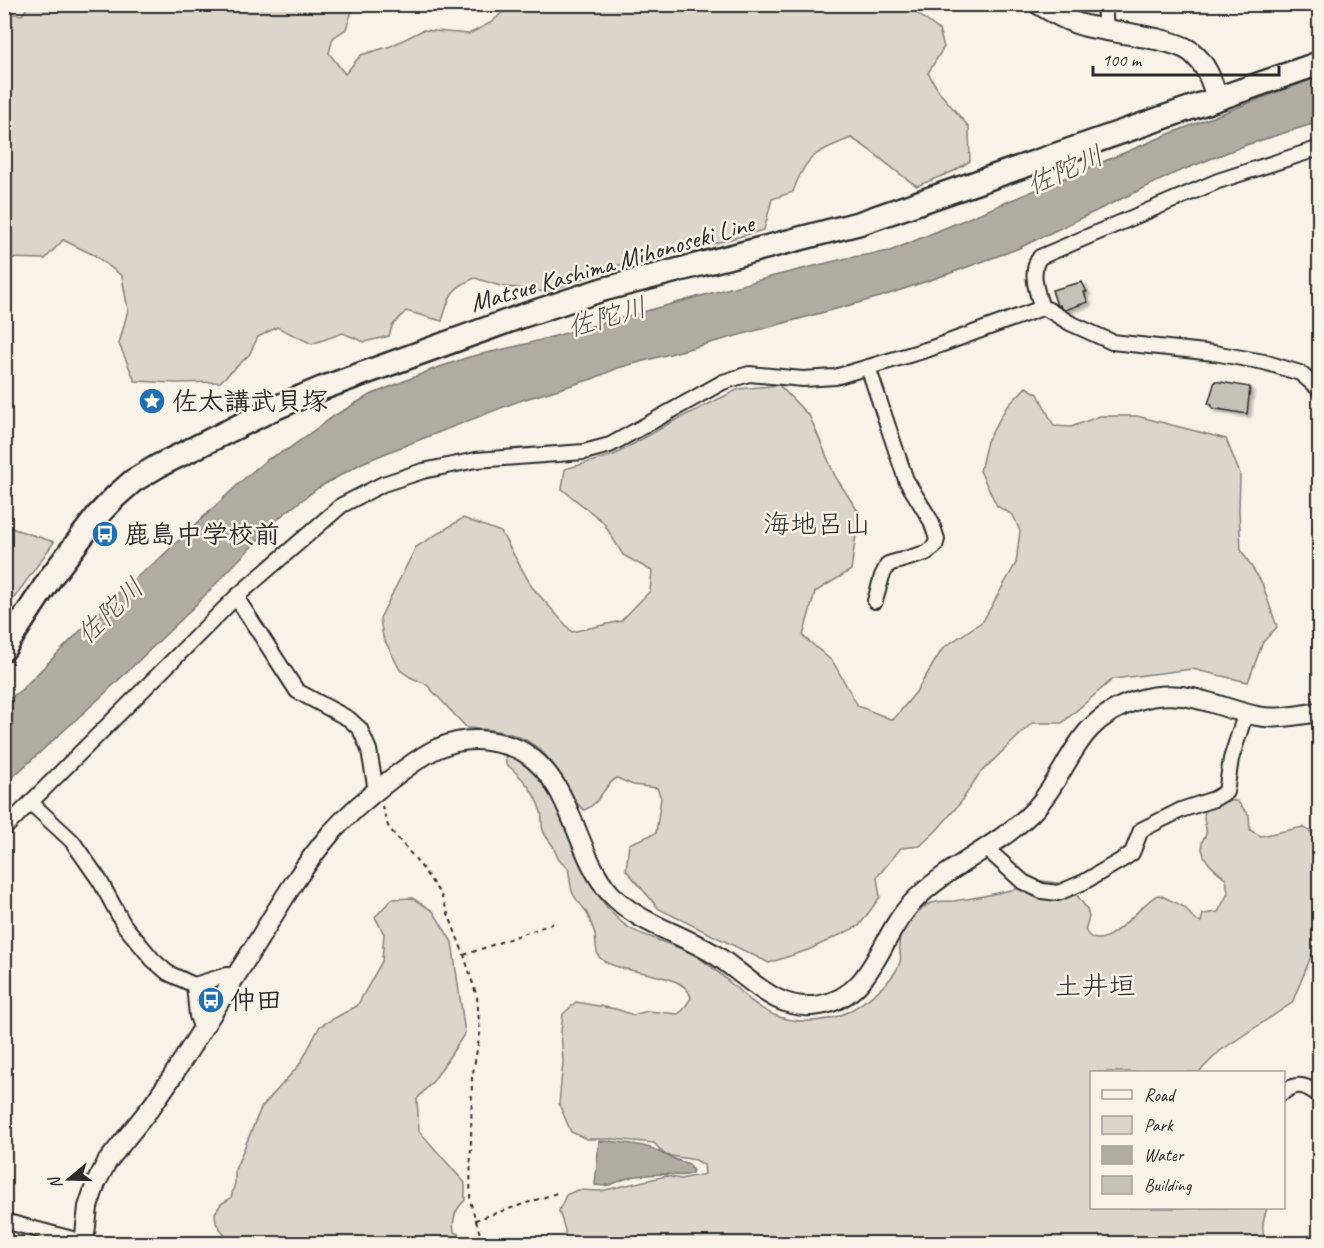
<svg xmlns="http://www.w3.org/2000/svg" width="1324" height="1248" viewBox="0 0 1324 1248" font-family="Caveat,'Klee One',sans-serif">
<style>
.green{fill:#dad6cc;stroke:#82807c;stroke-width:1.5}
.water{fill:#afaca4;stroke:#7a7874;stroke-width:1.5}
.building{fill:#c4c1b9;stroke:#2b2b2b;stroke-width:1.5;filter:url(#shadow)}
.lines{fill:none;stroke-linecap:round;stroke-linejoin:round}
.minor-casing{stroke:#2b2b2b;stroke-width:18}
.tertiary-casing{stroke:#2b2b2b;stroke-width:22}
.secondary-casing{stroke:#2b2b2b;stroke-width:24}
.primary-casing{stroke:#2b2b2b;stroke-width:27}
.path{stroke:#2b2b2b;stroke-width:2;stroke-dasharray:4.5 4.5;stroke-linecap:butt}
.minor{stroke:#f7f3e8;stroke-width:14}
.tertiary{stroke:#f7f3e8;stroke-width:18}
.secondary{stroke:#f7f3e8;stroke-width:20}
.primary{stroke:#f7f3e8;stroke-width:22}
.labels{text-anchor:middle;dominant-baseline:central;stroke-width:5;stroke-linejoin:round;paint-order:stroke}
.street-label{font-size:26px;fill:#2b2b2b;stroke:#f7f3e8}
.poi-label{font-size:26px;font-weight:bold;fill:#2b2b2b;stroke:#f7f3e8;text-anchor:start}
.water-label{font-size:27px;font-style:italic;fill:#53524f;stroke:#f7f3e8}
.neighbourhood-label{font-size:27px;fill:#2b2b2b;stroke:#f7f3e8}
</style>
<defs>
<filter id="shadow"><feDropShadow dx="3.5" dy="3.5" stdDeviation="1.5" flood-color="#0004"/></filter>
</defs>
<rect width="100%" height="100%" fill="#f7f3e8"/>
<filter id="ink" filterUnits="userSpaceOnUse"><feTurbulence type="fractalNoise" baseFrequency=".0167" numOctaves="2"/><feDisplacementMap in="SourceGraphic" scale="12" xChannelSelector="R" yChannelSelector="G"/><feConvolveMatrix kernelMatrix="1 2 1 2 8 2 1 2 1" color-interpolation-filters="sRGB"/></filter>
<g filter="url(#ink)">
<path class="green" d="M30,4L354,5L346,29L333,38L329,53L345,74L361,55L391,46L423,30L469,34L492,22L510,5H906L939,30L944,47L928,73L940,93L969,127L970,161L954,171L917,186C893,171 875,151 851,138C817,152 806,154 793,192L772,199L764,230L716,243L639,258L546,292L500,286L475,278C449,289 450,296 442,321L406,311L392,326L389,336L364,342L343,333L312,344L277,327L258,337L249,355L220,382L175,383L135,381L119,344L128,310L122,276L94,255L63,240L45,259L5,258V13L22,15Z
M779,385L810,417L835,476L859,513L851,570L815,592L803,636L833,662L858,706L893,720L916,692L943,648L983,621L1016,563L1020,531L1013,515L997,506L980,471L987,441L1006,408L1026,387L1038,394L1054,426L1071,427L1100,416H1137L1226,439L1240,474L1239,511L1241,550L1262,583L1277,627L1263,642L1248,682L1192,669L1113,679L1062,723H1032L979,774L961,802L937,830L920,846L901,848L877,877L880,897L859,926L808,950L769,963L659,909L626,870L629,844L656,833L661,798L657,788L633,785L617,778C602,786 601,804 584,810L565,792C564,779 560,773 552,763C529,733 502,730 467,728L426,684L410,677L400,670L383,637L380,618L416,547L463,518L501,532L532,587L572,632L621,621L650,591L652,571L623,555L603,522L562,489L565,469L614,455L672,422L739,389Z
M5,526L54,542L5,611L4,526Z
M505,755C527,755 559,804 567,823C575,839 577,859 585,874C595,892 611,916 628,927C635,932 645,935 653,938C666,944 683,948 695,955C743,985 760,1032 828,1019C850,1015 893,985 900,962C902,957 899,950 899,944C900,928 914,914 927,905C936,900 944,902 954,901C978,898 1001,892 1025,887L1028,882L1035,880L1064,884L1072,888L1087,909L1089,917L1085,930C1102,963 1146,895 1159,895C1162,896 1181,905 1184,907C1191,913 1191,920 1201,922L1203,914L1218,912L1228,893L1226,879C1215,869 1200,860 1202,842C1203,839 1205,837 1206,834C1207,830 1205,824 1204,820C1203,798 1220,799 1237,801L1249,815L1250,830L1261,836L1303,827L1319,837V937L1292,1003L1220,1051L1199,1072H1092V1208H1267C1263,1221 1259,1232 1269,1243H565V1230L559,1211L566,1195L577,1190L601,1191L666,1176L681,1179L705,1174L704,1165L696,1160L665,1155L654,1143L614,1139H587L571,1132L559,1104L563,1062L561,1031L563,1014L576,1002L616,1009L633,1015L648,1011L678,1014L683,1010L691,998C686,970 619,976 600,958C594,952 597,939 594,931C591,924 589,916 585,910C581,904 573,897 572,891C570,884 570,876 568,868C557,860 558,858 553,846C550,841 545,837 543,830C541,825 543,818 541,812C534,790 523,778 506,764Z
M412,898L433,911L452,942L465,1033L434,1080L417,1099L419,1131L465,1183V1200C455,1210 452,1218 454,1232L474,1240L475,1243H230L216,1223L215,1213L221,1204L231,1198L235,1183V1170L261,1108L300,1064L320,1026L357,1006L382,961L384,934L375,917L392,899Z
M1319,1234V1243H1291L1307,1236Z"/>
<path class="water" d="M1319,77V122L1246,145L1175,173L1017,249L948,274L880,297L618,368L592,379L519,401L391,451L362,463L318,488L280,517L185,616L102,696L5,784V702L21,690L123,588L159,559L247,476L268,459L288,449L334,416L368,396L431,370L469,357L526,344L774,276L847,258L890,251L1169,134L1282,90Z
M599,1141C612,1141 642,1144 653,1149C666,1155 674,1160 689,1164L693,1171L691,1174C682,1177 676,1175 667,1174C660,1174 639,1175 632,1177C616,1180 615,1188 595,1185Z"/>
<path class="building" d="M1082,282L1087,292H1084L1088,302L1062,311L1060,305L1057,306L1052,290Z
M1215,381L1250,387L1247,414L1212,408V405L1208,404Z"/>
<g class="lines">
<defs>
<path id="minor" d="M1104,4L1106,30
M1042,308C1037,293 1029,271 1040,257L1218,181L1320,148
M868,367L906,480L931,521L937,539L935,546L926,553L888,564L882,576L875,601
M236,597L297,691L349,719L360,729L369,750L376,791
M31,803L72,841L100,881L124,925L153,960L168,973L194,985
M4,829L236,597L342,505L383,484L423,471L476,460L584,452L610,445L723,382L749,374L803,379L835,377L929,349L1042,308L1047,309L1070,323L1112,342L1214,353L1264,362L1300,373L1320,390
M986,848L1023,882L1042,891L1058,893L1084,882L1125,858L1132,853L1141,830L1181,810L1214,799L1226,792L1231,759L1246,712
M202,1029L197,1016L194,985L227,975L236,976
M1284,1092C1298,1081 1307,1086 1320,1096
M4,1221L84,1242"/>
<path id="tertiary" d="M84,1244L88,1207L96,1183L107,1162L152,1106L172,1077C200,1032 228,988 256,944C279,906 302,867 331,833C348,814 369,796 390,780C420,757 447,735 488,741C501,743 514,746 525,753C574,785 574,852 610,893C639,925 682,933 717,956C750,978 777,1013 820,1005C873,996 879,938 911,904C947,865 1000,847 1036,808C1073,766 1073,722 1135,701C1183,685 1211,706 1257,716C1277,720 1299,715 1320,712"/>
<path id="secondary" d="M1039,4C1054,13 1069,22 1086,26C1111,32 1172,38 1190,51C1206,63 1212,81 1217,99"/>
<path id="primary" d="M4,649L51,577L98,515L115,497L133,481L158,466L275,408L323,388L522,316L601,290L860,223L1320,63"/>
</defs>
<use href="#minor" class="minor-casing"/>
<use href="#tertiary" class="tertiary-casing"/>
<use href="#secondary" class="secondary-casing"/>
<use href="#primary" class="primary-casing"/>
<path class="path" d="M382,806L388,826L394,834L418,862L441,895L464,955L477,997L480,1033L472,1078L470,1201L483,1244
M464,955L554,923
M475,1220L557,1193"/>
<use href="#minor" class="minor"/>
<use href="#tertiary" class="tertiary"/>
<use href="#secondary" class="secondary"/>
<use href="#primary" class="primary"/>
</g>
</g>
<defs>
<symbol id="sight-disc" viewBox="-11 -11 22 22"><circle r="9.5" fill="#1f6fb2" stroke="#f7f3e8"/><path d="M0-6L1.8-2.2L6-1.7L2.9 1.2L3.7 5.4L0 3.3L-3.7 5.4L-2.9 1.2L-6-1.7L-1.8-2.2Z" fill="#fff"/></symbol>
<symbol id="bus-disc" viewBox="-11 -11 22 22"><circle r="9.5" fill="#1f6fb2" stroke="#f7f3e8"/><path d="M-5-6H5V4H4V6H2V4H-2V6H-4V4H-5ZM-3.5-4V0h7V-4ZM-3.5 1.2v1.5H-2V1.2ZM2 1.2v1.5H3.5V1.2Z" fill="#fff"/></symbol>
</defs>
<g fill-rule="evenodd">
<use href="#sight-disc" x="137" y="386" width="30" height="30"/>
<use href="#bus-disc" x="90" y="519" width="30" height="30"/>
<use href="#bus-disc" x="196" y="985" width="30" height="30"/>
</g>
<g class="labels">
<g class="street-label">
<text transform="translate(612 263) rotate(-16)">Matsue Kashima Mihonoseki Line</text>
</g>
<g class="poi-label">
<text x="172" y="401">佐太講武貝塚</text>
<text x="124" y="534">鹿島中学校前</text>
<text x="230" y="1000">仲田</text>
</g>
<g class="water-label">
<text transform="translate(1065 170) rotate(-24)">佐陀川</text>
<text transform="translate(607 317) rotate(-16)">佐陀川</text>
<text transform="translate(110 611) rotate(-44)">佐陀川</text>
</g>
<g class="neighbourhood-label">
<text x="817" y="524">海地呂山</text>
<text x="1095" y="986">土井垣</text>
</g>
</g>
<rect width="1324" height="1248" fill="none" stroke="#f7f3e8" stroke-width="24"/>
<rect x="12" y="12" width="1300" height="1224" fill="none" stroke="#2b2b2b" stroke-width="2" filter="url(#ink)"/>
<rect x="1090" y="1071" width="195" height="138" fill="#f7f3e8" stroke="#a5a39c" stroke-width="1.5"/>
<rect x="1102" y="1090" width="30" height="9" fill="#f7f3e8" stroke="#a5a39c" stroke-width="1.5"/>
<text x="1144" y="1101" font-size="18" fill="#2b2b2b">Road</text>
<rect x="1102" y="1116" width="30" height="18" fill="#dad6cc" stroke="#a5a39c" stroke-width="1.5"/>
<text x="1144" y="1131" font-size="18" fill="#2b2b2b">Park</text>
<rect x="1102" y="1146" width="30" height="18" fill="#afaca4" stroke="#a5a39c" stroke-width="1.5"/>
<text x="1144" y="1161" font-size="18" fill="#2b2b2b">Water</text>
<rect x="1102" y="1176" width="30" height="18" fill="#c4c1b9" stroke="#a5a39c" stroke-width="1.5"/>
<text x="1144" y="1191" font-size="18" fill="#2b2b2b">Building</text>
<g transform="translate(69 1179) rotate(251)" stroke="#f7f3e8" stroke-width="4.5" paint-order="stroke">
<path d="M0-4.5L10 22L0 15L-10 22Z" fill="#2b2b2b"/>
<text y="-9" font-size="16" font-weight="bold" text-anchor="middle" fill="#2b2b2b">N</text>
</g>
<path d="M1093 66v9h186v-9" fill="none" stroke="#2b2b2b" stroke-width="3"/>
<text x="1102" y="66" font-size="18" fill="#2b2b2b" stroke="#f7f3e8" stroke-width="4.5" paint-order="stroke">100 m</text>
</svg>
